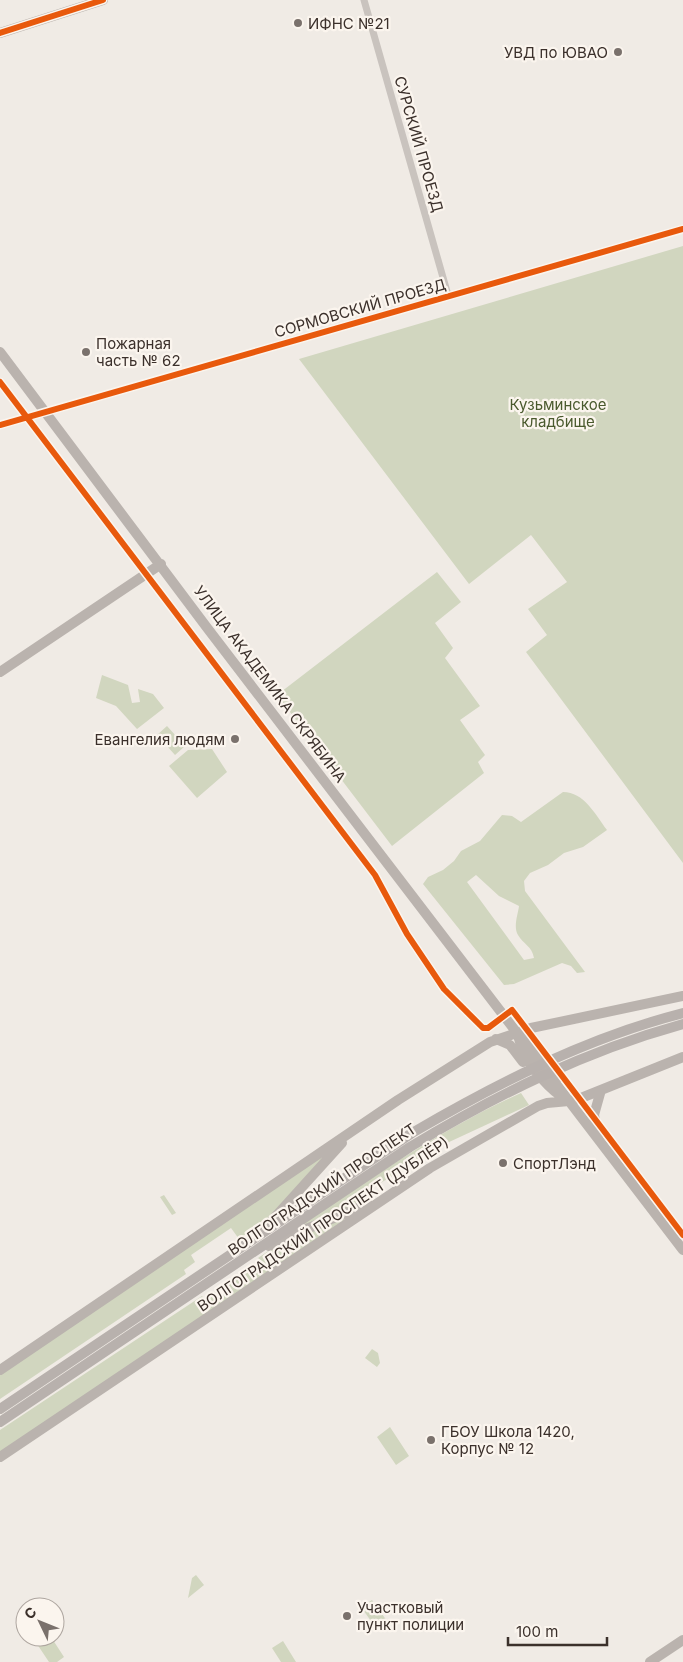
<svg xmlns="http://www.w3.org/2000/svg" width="683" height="1662" viewBox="0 0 683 1662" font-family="Inter,sans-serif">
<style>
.green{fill:#d1d6bf;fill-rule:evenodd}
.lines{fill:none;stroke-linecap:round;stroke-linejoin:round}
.street{stroke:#c9c3be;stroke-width:7}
.secondary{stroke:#bab3ae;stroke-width:10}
.primary{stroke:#b8b1ad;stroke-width:10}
.cycleway-casing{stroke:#fbf5ee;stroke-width:9}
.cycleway{stroke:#e8590c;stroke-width:6}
.poi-dot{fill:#7a716c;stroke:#fbf5ee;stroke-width:2}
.labels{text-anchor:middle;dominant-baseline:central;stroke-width:4.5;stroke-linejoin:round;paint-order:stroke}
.poi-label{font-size:15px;fill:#3b302b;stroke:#fbf5ee;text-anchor:start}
.street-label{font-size:15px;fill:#3b302b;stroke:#fbf5ee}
.park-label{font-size:15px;fill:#4a5a2e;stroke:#fbf5ee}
</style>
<rect width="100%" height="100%" fill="#f0ebe5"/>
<path class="green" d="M683,246V863L526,652L547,635L528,609L567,582L531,535L469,584L299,359Z
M437,572L461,602L435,623L453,648L445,658L480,706L460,720L485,755L478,762L484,773L392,846L277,695Z
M102,675L128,685L132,703L140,702L138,689L153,694L164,708L137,729L116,706L96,698Z
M167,726L185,746L175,755L157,735Z
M212,749L227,772L197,798L169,766L188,750Z
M563,792C584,792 595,814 607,830L583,847L564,853L548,865L530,873L524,881L525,891L585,972L577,973L571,966L562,963L514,984L504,985L423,884L428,877L443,870L454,861L461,851L480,841L502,815L512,816L521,822ZM476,875L499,896L519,906C518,914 513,927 518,935C523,944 532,946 534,958L524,960L467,882Z
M521,1093L529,1105L447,1143L359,1196L355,1205L297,1228C370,1179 441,1129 521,1093Z
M320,1157L324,1160L276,1213L239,1239L231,1228L191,1255L195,1262L184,1270L186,1274L0,1399V1372Z
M164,1195L176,1213L172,1215L160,1197Z
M359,1212L0,1453V1430L202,1296L204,1299L261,1261L258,1258L286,1239Z
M372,1349L378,1353L380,1363L377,1367L365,1358Z
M390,1427L409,1456L396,1465L377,1437Z
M196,1575L204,1585L188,1598L192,1578Z
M372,1600L387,1621L376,1628L361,1607Z
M47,1637H51L64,1657L57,1662H49L37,1644Z
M283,1641L296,1662H281L272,1648Z"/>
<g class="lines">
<path class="street" d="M364,0L448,295
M0,425L683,229"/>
<path class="secondary" d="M0,33L103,0
M0,352L208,629L683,1250
M0,672L161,564
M524,1036L535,1043L560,1077
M496,1039L510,1045L523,1062
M519,1039C525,1061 544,1084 562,1097
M598,1137L594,1115L601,1090
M266,1227L342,1143
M269,1246L294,1234L368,1204
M0,1370L398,1100L490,1042L531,1028L683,996
M0,1457L430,1168L538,1106L547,1103L569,1101L581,1098L683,1057
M650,1662L683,1640"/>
<path class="primary" d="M0,1409L412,1133C498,1083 586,1038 683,1013
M0,1422L410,1147C496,1095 585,1051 683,1024"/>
<defs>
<path id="cycleway" d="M0,33L103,0
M0,382L375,875L407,934L444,989L483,1028H488L512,1010L683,1235
M0,425L683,229"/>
</defs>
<use href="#cycleway" class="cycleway-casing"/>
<use href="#cycleway" class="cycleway"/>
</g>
<g class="poi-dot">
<circle cx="298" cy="23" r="5"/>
<circle cx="618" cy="52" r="5"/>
<circle cx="86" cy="352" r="5"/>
<circle cx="235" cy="739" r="5"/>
<circle cx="503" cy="1163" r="5"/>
<circle cx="431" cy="1440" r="5"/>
<circle cx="347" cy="1616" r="5"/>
</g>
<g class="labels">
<g class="poi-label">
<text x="308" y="23">ИФНС №21</text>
<text x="608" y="52" text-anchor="end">УВД по ЮВАО</text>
<text x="96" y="343">Пожарная<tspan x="96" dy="17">часть № 62</tspan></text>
<text x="225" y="739" text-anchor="end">Евангелия людям</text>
<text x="513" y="1163">СпортЛэнд</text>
<text x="441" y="1431">ГБОУ Школа 1420,<tspan x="441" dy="17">Корпус № 12</tspan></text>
<text x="357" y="1607">Участковый<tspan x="357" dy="17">пункт полиции</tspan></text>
</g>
<g class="street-label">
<text transform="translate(419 144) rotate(74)">СУРСКИЙ ПРОЕЗД</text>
<text transform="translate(360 308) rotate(-16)">СОРМОВСКИЙ ПРОЕЗД</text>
<text transform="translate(270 684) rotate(53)">УЛИЦА АКАДЕМИКА СКРЯБИНА</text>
<text transform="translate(322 1189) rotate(-34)">ВОЛГОГРАДСКИЙ ПРОСПЕКТ</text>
<text transform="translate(323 1224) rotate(-34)">ВОЛГОГРАДСКИЙ ПРОСПЕКТ (ДУБЛЁР)</text>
</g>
<g class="park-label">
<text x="558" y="404">Кузьминское<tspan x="558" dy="17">кладбище</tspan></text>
</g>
</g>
<g transform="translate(40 1622) rotate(313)"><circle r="24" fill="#fbf5ee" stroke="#aea6a0"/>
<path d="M0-4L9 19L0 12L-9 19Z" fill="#7a716c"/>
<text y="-8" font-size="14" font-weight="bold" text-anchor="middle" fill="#3b302b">С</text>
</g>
<path d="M508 1637v8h99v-8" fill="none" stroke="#3b302b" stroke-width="2.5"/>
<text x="516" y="1637" font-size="15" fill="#3b302b" stroke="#fbf5ee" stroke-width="4" paint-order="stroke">100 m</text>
</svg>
